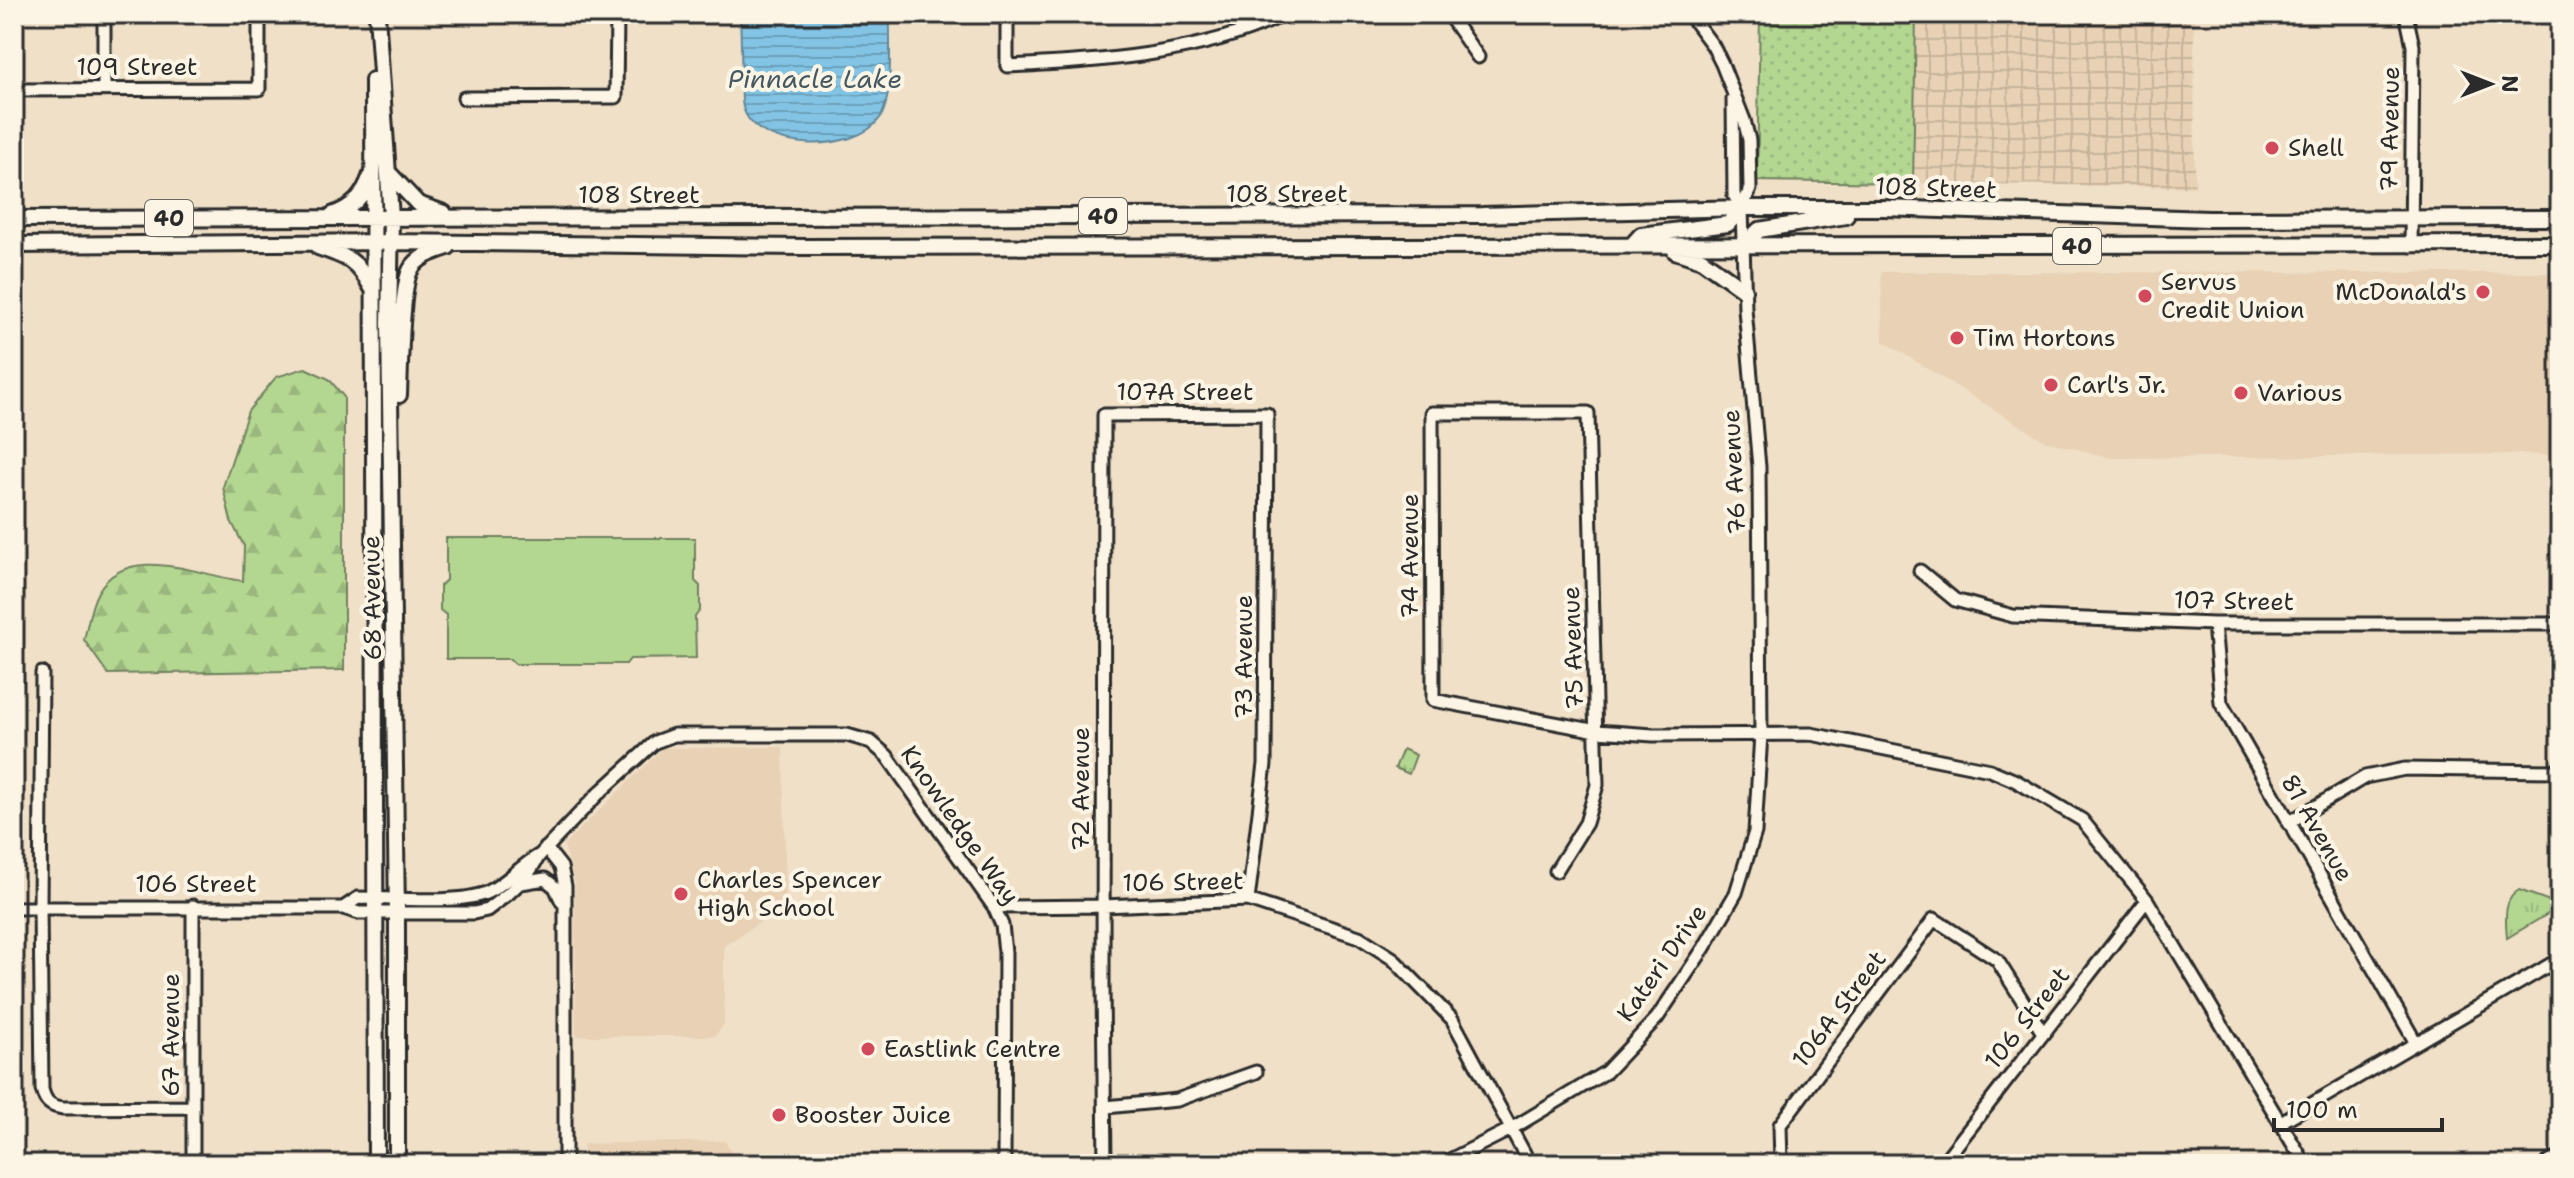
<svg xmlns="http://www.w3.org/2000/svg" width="2574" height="1178" viewBox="0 0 2574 1178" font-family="'Shantell Sans',sans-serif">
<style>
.built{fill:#e8d1b4}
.industrial{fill:url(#industrial-grid)}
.grass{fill:url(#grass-dots);stroke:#6f805e;stroke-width:2}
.forest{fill:url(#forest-firs);stroke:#6f805e;stroke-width:2}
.park{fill:url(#park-tufts);stroke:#6f805e;stroke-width:2}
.pitch{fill:#b3d691;stroke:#6f805e;stroke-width:2}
.water{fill:url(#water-rules);stroke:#60879a;stroke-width:2}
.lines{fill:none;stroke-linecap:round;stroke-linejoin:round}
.minor-casing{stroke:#2b2b2b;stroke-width:17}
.major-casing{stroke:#2b2b2b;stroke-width:20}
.minor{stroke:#fcf5e5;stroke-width:11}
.major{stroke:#fcf5e5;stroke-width:14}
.poi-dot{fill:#d1495b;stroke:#fcf5e5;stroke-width:3}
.labels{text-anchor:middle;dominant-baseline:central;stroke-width:8;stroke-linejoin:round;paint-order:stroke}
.shield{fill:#fcf5e5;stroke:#6a6863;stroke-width:2}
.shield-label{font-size:22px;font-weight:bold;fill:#2b2b2b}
.street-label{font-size:24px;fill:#2b2b2b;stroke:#fcf5e5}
.poi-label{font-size:24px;fill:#2b2b2b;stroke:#fcf5e5;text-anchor:start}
.water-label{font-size:26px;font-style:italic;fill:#455962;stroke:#fcf5e5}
</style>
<defs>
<pattern id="industrial-grid" width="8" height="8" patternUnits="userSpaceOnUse" patternTransform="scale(2)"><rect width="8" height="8" fill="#e8d1b4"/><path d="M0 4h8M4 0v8" fill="none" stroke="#c7b49b"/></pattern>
<pattern id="grass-dots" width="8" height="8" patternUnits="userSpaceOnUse" patternTransform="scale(2)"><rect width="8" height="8" fill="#b3d691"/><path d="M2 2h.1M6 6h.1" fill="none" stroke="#9ab87d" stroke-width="1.8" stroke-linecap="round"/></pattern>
<pattern id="forest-firs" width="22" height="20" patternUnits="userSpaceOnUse" patternTransform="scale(2)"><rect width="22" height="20" fill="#b3d691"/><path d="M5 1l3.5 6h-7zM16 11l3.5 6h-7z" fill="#9ab87d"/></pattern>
<pattern id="park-tufts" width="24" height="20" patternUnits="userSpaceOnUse" patternTransform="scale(2)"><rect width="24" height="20" fill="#b3d691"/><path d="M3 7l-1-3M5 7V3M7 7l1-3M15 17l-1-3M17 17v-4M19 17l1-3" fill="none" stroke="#9ab87d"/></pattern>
<pattern id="water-rules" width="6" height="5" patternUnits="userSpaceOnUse" patternTransform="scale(2)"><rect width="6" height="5" fill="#83c4e4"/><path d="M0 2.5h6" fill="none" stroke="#6b9fb9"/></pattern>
</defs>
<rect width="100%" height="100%" fill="#f0e0c8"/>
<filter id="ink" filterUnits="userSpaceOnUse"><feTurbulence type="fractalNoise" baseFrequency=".0125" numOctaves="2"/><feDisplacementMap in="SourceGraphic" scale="16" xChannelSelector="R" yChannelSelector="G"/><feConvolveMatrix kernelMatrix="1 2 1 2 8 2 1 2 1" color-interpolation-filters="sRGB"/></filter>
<g filter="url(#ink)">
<path class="built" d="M1881,272L2560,273V456L2528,454L2112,458L2045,441L1883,341Z
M783,747L786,905L724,946V1024L715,1036H576L575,883L564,845L663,748Z
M725,1141L737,1164H583V1144Z"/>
<path class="industrial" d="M1916,14H2194L2195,187L1913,183Z"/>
<path class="grass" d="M1760,14H1916L1913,183L1757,181Z"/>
<path class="forest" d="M305,368L329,379L344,397V670L108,674L84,640C88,624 90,606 98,592C127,541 200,576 243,581L244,546L231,521L223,487L248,411L276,377Z"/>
<path class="park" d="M1403,749L1416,755L1409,774L1395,768Z
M2519,890L2547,900L2558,908L2507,938C2506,921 2502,900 2519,890Z"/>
<path class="pitch" d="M446,538H695V581L700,586V610L695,617L696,658L630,659L626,664H515L510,659H446V615L440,610V586L446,580Z"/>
<path class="water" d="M740,14H890C889,41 894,96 880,118C856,154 755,153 743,107C741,99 742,90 742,82C741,59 741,37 740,14Z"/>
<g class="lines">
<defs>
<path id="minor" d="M104,14V89
M1007,14V66C1099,61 1201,56 1285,14
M1448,14L1478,57
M2406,14L2413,46L2411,246
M14,90L259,89V14
M464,98L616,97L617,14
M1733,99L1734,195L1742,208
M1920,571L1955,600L2013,616L2214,624H2560
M2214,624L2221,703L2416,1043
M42,673L40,906L42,1089C45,1102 50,1106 63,1108L193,1107
M2288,823L2365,777L2405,769L2560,771
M546,848L561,867L565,886V1164
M1556,871L1586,823L1597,785L1588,413H1432L1433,700L1597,731L1653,735L1811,734L1990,770L2016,781L2082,820L2147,900L2305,1164
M521,883L545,879L555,887L562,902
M193,906V1164
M994,907L1103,906L1248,900L1359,937L1392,958L1452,1019L1530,1164
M14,908H343L358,898C391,898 460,905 488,892C505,884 521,866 538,856
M343,908L359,913H474L487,910L509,893L527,876L539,856L598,794L655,742L674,735H847L871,742L887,756L994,907L1002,925L1005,952L1004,1164
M1106,1107L1177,1100L1256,1072
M2281,1122L2560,959
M1105,1164L1103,985L1104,415L1267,414L1265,764L1248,900
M1442,1164L1511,1129L1606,1072L1657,1018L1704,948L1736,893L1755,832L1761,734L1759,467L1745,309L1742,208L1750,189L1749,140L1744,120L1722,64L1713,46L1689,14
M1781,1164L1780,1125L1934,919L1997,960L2043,1033
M1942,1164L2147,900
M2546,1164L2560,1156"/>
<path id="major" d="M377,14L391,218L389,324L397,914V1164
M373,80L376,1164
M388,172L418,204L444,213
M332,215C354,207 363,197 371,175
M14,219L1482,215L1742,208H1883L2209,219L2560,218
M14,245L389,242L804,247L2560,244
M1631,246L1641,235L1728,224L1742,208
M1743,246L1759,230L1846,216
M318,247C348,257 357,260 372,288
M1675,251L1702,260L1744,290
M399,395C400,371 401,284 411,269C419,256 433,252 448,247"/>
</defs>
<use href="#minor" class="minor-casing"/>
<use href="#major" class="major-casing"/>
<use href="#minor" class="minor"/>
<use href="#major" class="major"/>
</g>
</g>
<g class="poi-dot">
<circle cx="2272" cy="148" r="8"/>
<circle cx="2483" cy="292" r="8"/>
<circle cx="2145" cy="296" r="8"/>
<circle cx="1957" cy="338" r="8"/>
<circle cx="2051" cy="385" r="8"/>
<circle cx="2241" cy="393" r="8"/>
<circle cx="681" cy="894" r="8"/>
<circle cx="868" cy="1049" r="8"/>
<circle cx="779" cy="1115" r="8"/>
</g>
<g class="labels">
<g class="shield">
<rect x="1079" y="198" width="48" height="36" rx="6"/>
<rect x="145" y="200" width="48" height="36" rx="6"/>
<rect x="2053" y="228" width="48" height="36" rx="6"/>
</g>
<g class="shield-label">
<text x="1103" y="216">40</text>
<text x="169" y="218">40</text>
<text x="2077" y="246">40</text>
</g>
<g class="street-label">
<text x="137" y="67">109 Street</text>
<text transform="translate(2390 129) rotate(-89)">79 Avenue</text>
<text transform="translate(1936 188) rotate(2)">108 Street</text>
<text x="1287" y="194">108 Street</text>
<text x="639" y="195">108 Street</text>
<text x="1185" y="392">107A Street</text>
<text transform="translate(1734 472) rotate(-93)">76 Avenue</text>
<text transform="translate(1410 556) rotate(-90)">74 Avenue</text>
<text transform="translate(372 598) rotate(-91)">68 Avenue</text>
<text transform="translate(2234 601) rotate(1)">107 Street</text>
<text transform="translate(1573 648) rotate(-92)">75 Avenue</text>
<text transform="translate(1244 657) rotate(-90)">73 Avenue</text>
<text transform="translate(1081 789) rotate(-90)">72 Avenue</text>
<text transform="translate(960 825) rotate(55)">Knowledge Way</text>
<text transform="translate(2317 828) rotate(60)">81 Avenue</text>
<text transform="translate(1183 882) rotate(-1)">106 Street</text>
<text x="196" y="884">106 Street</text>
<text transform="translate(1662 963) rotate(-55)">Kateri Drive</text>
<text transform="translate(1839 1009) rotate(-53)">106A Street</text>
<text transform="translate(2027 1018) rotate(-52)">106 Street</text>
<text transform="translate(171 1035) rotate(-90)">67 Avenue</text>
</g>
<g class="poi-label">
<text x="2288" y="148">Shell</text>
<text x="2161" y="282">Servus<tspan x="2161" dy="28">Credit Union</tspan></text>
<text x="2467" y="292" text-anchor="end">McDonald's</text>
<text x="1973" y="338">Tim Hortons</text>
<text x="2067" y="385">Carl's Jr.</text>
<text x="2257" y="393">Various</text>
<text x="697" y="880">Charles Spencer<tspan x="697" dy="28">High School</tspan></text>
<text x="884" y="1049">Eastlink Centre</text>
<text x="795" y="1115">Booster Juice</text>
</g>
<g class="water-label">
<text x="815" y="78">Pinnacle Lake</text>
</g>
</g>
<rect width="2574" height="1178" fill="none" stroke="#fcf5e5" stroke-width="48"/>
<rect x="24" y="24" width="2526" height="1130" fill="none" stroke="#2b2b2b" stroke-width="3" filter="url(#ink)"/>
<g transform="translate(2490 84) rotate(90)" stroke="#fcf5e5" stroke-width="6" paint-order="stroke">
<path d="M0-6L14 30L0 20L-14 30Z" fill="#2b2b2b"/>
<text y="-12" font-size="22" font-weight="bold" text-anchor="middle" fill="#2b2b2b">N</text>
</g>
<path d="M2274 1118v12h168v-12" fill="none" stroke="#2b2b2b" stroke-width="4"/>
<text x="2286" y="1118" font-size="24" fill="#2b2b2b" stroke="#fcf5e5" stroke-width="6" paint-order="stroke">100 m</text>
</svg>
